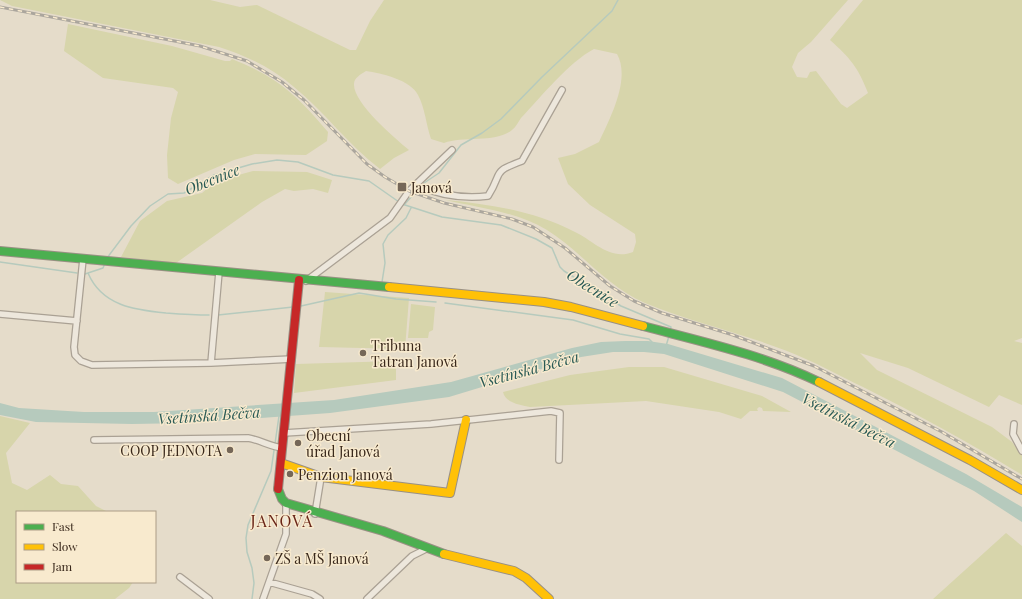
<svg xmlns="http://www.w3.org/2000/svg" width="1022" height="599" viewBox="0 0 1022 599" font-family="'Playfair Display',serif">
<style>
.green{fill:#d7d5ab}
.water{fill:#b6cabd}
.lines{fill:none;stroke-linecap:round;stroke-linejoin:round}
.stream{stroke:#b6cabd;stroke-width:1.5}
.street-casing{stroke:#aaa194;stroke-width:8}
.fast-casing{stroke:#999084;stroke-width:10}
.slow-casing{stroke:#999084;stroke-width:10}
.jam-casing{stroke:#999084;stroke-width:10}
.street{stroke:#ede7dc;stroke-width:5.5}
.fast{stroke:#4caf50;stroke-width:8}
.slow{stroke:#ffc107;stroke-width:8}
.jam{stroke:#c62828;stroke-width:8}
.rail-casing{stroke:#aba69d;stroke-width:3}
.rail{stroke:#f8eace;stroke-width:1.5;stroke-dasharray:4.5;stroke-linecap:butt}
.poi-dot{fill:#756758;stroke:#f8eace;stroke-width:1.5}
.labels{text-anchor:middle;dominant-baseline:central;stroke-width:3;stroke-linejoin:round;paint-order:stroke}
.poi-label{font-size:14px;fill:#39281b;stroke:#f8eace;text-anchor:start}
.water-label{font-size:15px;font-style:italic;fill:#295a55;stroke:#f8eace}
.quarter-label{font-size:16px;letter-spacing:1px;fill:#692417;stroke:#f8eace}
</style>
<rect width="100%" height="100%" fill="#e5dcca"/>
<path class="green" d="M0,0H210L240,7L257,5L350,50H356L370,21L384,0H848L811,42L798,53L792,67L797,77L807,78L810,72L816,71L841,104L847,108L868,93C858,67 850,58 830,40L863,0H1022V340V338L1014,341L1022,343V405L999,395L989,407L908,368L860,353L877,370L992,427L1012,442L1022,456V475C970,443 917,414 863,387C838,375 813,361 787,351C741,333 691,322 645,303C607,287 582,252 547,230C515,211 479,208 445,200C490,204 534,211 575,232C594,241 610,261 633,252L636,242L635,234L590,205L568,184L558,158L575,154L599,142C610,118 631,79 617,54L594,49C569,62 541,97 521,118C518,122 516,127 512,130C497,143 463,136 444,143L431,139C426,124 425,108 418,95C411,80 381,73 366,71C361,74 354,78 354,84C353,103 395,138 409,150L394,158L380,169C348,145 325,112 294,87C272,68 247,56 219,47L12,6Z
M68,24L172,46L225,61H230L232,59C277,77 297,95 328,132L327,141L306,155L255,154L234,160L178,184L168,178L167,155L171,118L178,92L173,88L103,78L64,51Z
M253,171L307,172L332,180L328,193L313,189L294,191L285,189L262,202L176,263L121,257L140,221L167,201L202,193L210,186L231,177Z
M325,292L409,298L405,349L319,347Z
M411,304L435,307L433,330L429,332L428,338H408Z
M396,361V380L294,393L296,364Z
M629,367H664L762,396L791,412L763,411L762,408L759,407L757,409L758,411H750L741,419L719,412L646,401L530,407C521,405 505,403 503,392L570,375Z
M0,416L30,423L6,453L12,483L27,490L50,475L61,484L78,486L96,506L108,512H17V582H133L129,588L115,599H0Z
M1006,533L1022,546V599H933Z"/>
<path class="water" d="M625,341H648L668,344L782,378L966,474L1022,507V522L974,491L783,392L664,354L644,352H613L581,357L449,397L330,413L189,423L132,424L36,422L0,415V403L19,408L84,412H154L334,400L451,382L572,348L601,342Z"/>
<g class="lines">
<path class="stream" d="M421,185L439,173L461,145L482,133L501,119L542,77L612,11L618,0
M402,204L442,217L501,225L536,239L552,248L560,267L564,271L621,306L671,327L670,330
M404,205L419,188
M107,258L131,226L150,206L168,194L184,193L214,175L252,164L277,160L298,162L333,175L369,181L399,202
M0,262L77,273
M88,273C102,306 135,310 166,313C180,314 194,315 209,315
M85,274L103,268L105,263
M382,282L385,263L383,244L388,235L406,218L411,208
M445,303L573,320L620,334L649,339L652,342
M301,306L359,293L396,299L436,302
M218,315L293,307
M666,346L669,336
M252,599L254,583L252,568L247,552L246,538L248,525L271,471L279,416"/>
<defs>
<path id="street" d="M416,185C439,195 463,199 488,196C504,171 490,173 522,161L562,90
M83,259L74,347L75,355L81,361L92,365L211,363L292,359
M306,281L390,218L409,191L452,150
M0,314L77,321
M211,363L219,272
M1014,424L1013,434L1022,451
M284,433L431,424L551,411L560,413L559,460
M94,440L248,438C260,440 271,447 283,448
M315,514L321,477
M180,577L209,599
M269,582L312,594L320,599
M263,599L286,534V503
M367,599L412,556L428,548"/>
<path id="fast" d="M0,251L389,287
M643,326C703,342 763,355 819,382
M278,489L282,499L286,503L383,531L444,554"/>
<path id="slow" d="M389,287L544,302L571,307L643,326
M819,382L970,460L1022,490
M281,463L321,477L450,493L466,420
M444,554L514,571L526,578L549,599"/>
<path id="jam" d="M278,489L299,280"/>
</defs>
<use href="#street" class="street-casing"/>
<use href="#fast" class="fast-casing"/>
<use href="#slow" class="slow-casing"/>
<use href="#jam" class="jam-casing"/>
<use href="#street" class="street"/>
<use href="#fast" class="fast"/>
<use href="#slow" class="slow"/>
<use href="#jam" class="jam"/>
<defs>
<path id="rail" d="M0,7L200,46L247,61L282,82L304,100L367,164L385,177L409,191L444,203L512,219L533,227L565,248L610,286L634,301L662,313L733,335L814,366L942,432L1022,479"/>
</defs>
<use href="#rail" class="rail-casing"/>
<use href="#rail" class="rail"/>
</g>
<g class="poi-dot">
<rect x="397" y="182" width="10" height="10" rx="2"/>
<circle cx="363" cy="353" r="4"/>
<circle cx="298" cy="443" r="4"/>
<circle cx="230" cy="450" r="4"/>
<circle cx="290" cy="474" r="4"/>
<circle cx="267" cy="558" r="4"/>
</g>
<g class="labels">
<g class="poi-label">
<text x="411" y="187">Janová</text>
<text x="371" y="345">Tribuna<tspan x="371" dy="16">Tatran Janová</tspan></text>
<text x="306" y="435">Obecní<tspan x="306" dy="16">úřad Janová</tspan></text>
<text x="222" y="450" text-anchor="end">COOP JEDNOTA</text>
<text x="298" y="474">Penzion Janová</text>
<text x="275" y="558">ZŠ a MŠ Janová</text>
</g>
<g class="water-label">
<text transform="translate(212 179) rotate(-22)">Obecnice</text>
<text transform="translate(593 288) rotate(32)">Obecnice</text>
<text transform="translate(529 369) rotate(-15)">Vsetínská Bečva</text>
<text transform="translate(209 415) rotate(-4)">Vsetínská Bečva</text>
<text transform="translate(849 420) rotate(27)">Vsetínská Bečva</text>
</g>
<g class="quarter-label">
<text x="282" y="520">JANOVÁ</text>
</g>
</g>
<rect x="16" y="511" width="140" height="72" fill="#f8eace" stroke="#ac9c86"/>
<rect x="24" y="524" width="20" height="6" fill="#4caf50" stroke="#ac9c86"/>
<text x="52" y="531" font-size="12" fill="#39281b">Fast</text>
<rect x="24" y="544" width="20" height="6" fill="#ffc107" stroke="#ac9c86"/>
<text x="52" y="551" font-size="12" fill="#39281b">Slow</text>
<rect x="24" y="564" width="20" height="6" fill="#c62828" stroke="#ac9c86"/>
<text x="52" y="571" font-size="12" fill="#39281b">Jam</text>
</svg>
